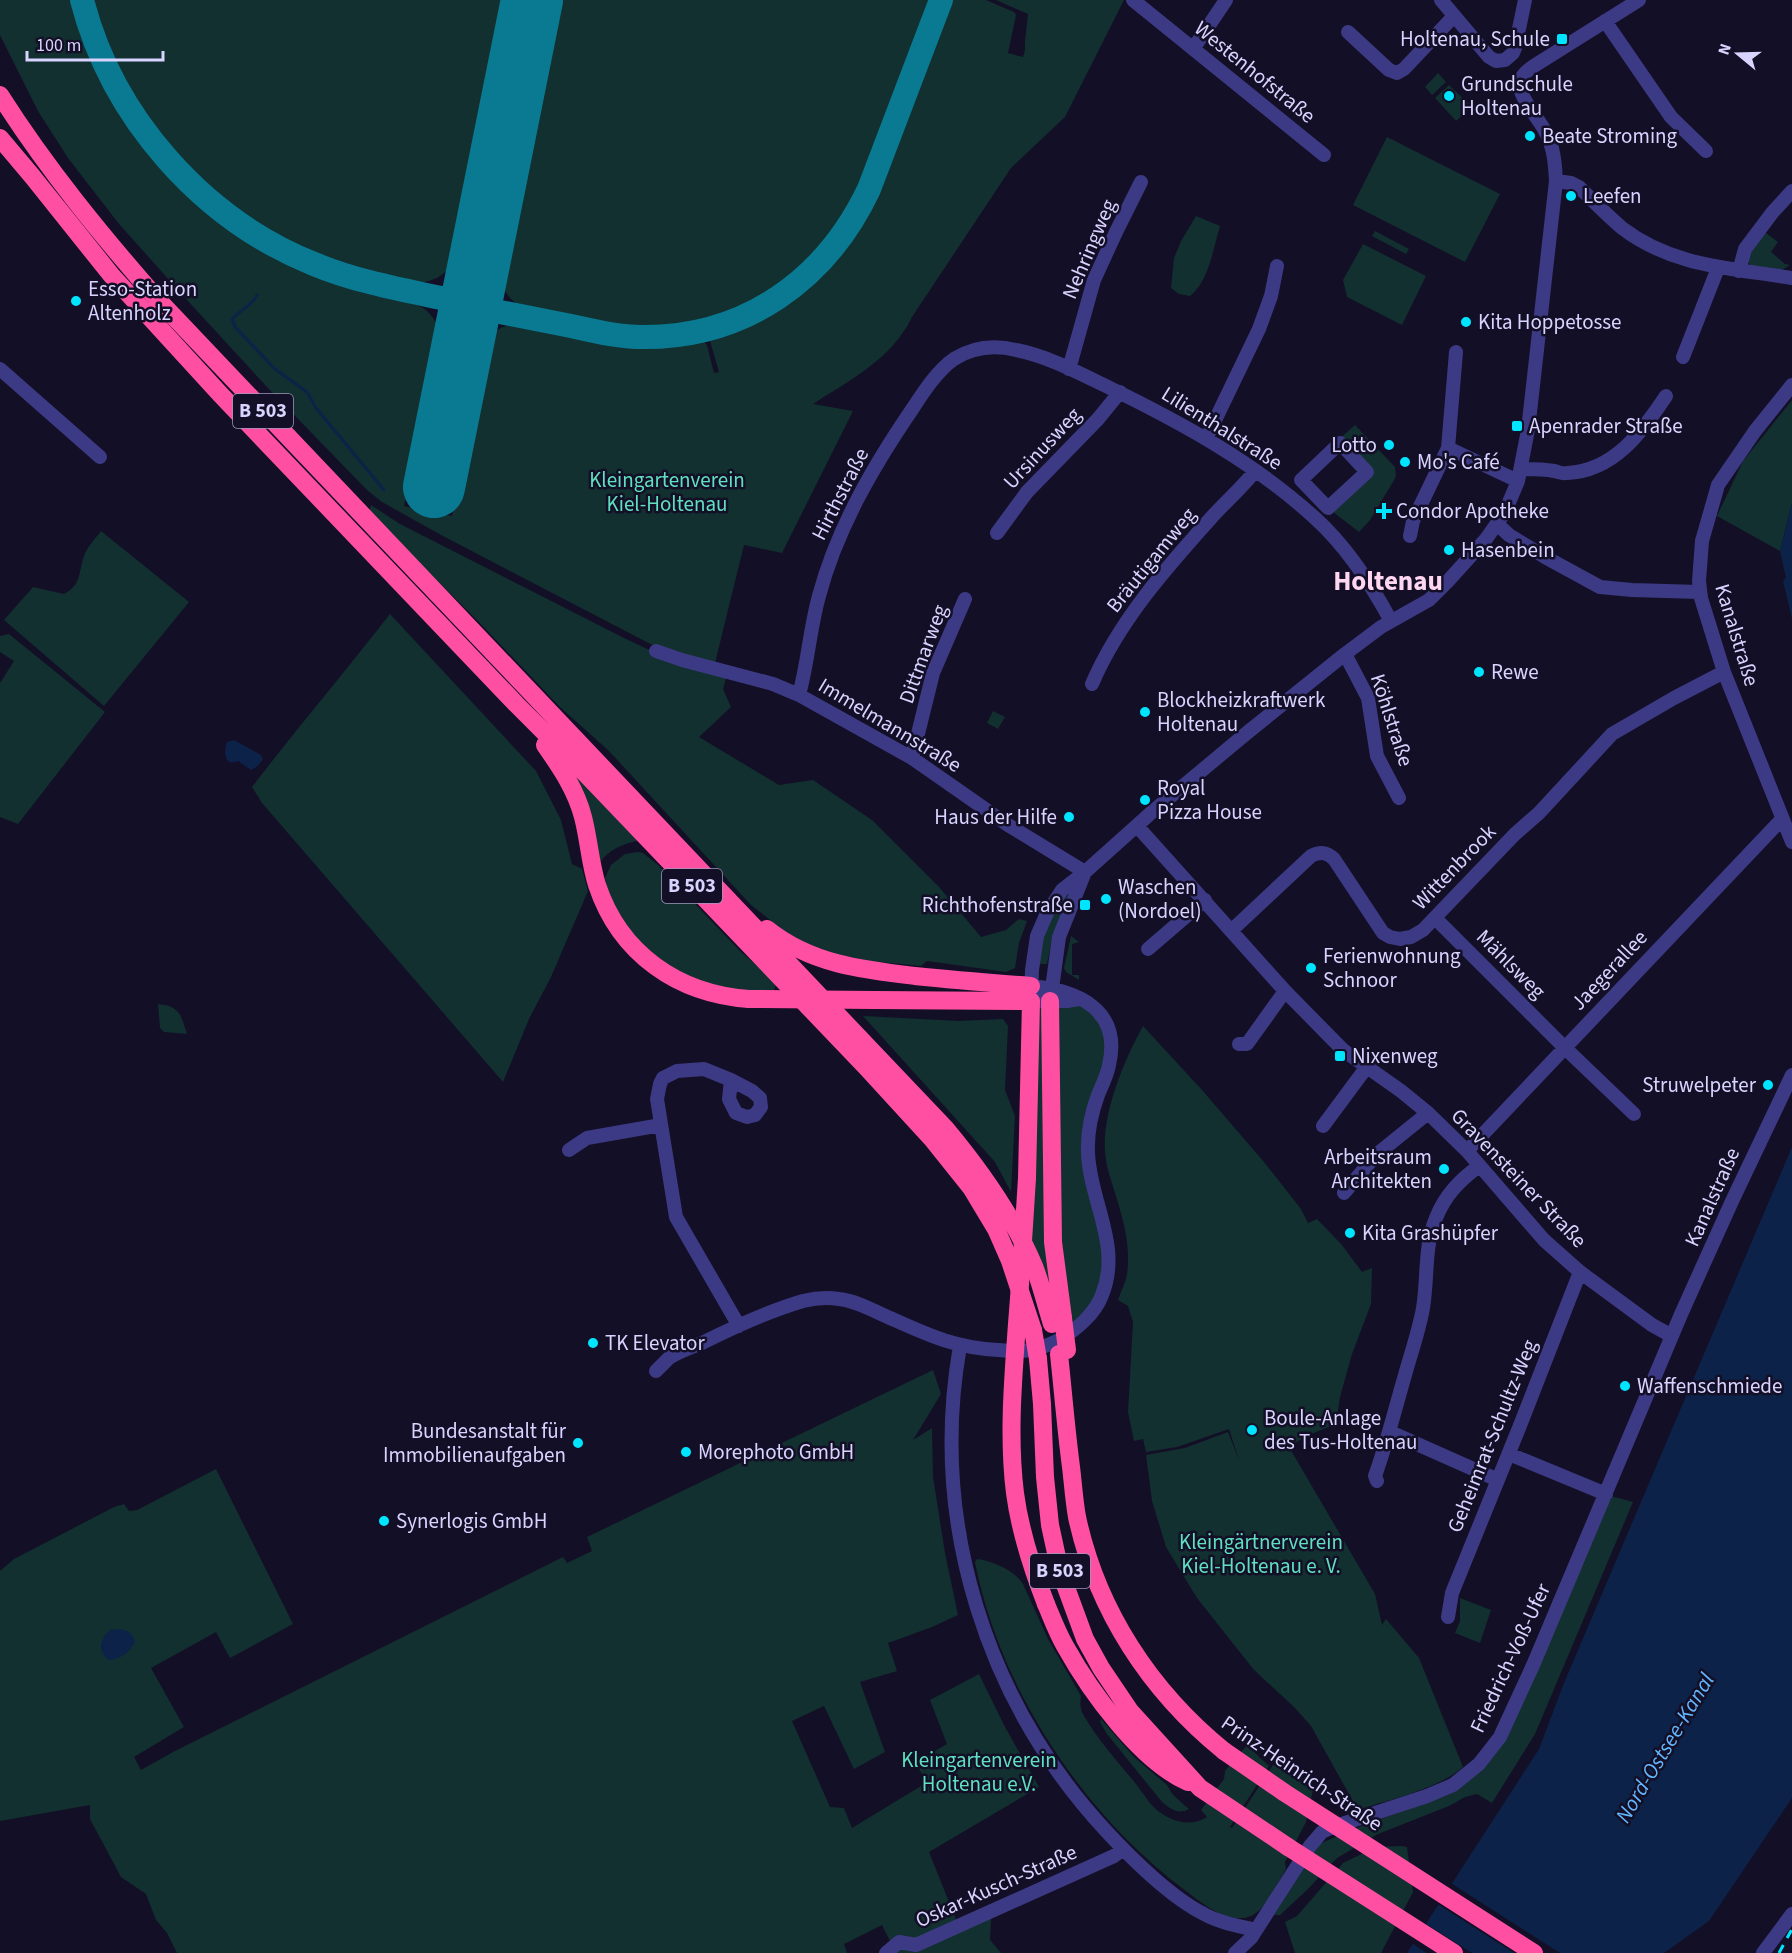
<svg xmlns="http://www.w3.org/2000/svg" width="1792" height="1953" viewBox="0 0 1792 1953" font-family="'Source Sans 3',sans-serif">
<style>
.green{fill:#12302f}
.water{fill:#0c2248}
.pier{fill:#130f26}
.lines{fill:none;stroke-linecap:round;stroke-linejoin:round}
.stream{stroke:#0c2248;stroke-width:3}
.taxiway{stroke:#0a7a92;stroke-width:24}
.runway{stroke:#0a7a92;stroke-width:62}
.minor{stroke:#3d3a85;stroke-width:14}
.highway{stroke:#ff4fa3;stroke-width:18}
.rail{stroke:#00e5ff;stroke-width:3;stroke-dasharray:9 8;stroke-linecap:butt}
.highway-bridge{stroke:#ff4fa3;stroke-width:18}
.poi-dot{fill:#00e5ff;stroke:#130f26;stroke-width:2}
.labels{text-anchor:middle;dominant-baseline:central;stroke-width:5;stroke-linejoin:round;paint-order:stroke}
.shield{fill:#130f26;stroke:#9e99be;stroke-width:1.5}
.shield-label{font-size:20px;font-weight:bold;fill:#d9d4ff}
.poi-label{font-size:21px;fill:#d9d4ff;stroke:#130f26;text-anchor:start}
.street-label{font-size:21px;fill:#d9d4ff;stroke:#130f26}
.park-label{font-size:21px;fill:#5fe0c0;stroke:#130f26}
.water-label{font-size:22px;font-style:italic;fill:#62b6ff;stroke:#130f26}
.district-label{font-size:27px;font-weight:bold;fill:#ffd6f0;stroke:#130f26}
</style>
<rect width="100%" height="100%" fill="#130f26"/>
<path class="green" d="M0,0H71C91,83 142,156 205,212C217,222 233,231 246,240C265,252 285,265 306,273C328,282 351,290 375,296C391,299 409,299 423,308C431,313 435,321 440,329L404,506L452,516L489,338C496,329 505,325 517,324C556,331 596,343 636,345C658,346 680,342 701,339L707,345L714,373L719,372L710,341L712,336L746,324L772,312L808,285L832,262L846,245L869,210L950,0H986L1014,12L1016,15L1008,53L1023,57L1025,50V41L1028,14L996,0H1124L1065,117L1011,168L912,317C892,359 850,380 813,404L853,411L782,553L744,545L715,663L660,649L441,535L382,502L367,490L266,386L187,300L119,224L68,158L38,111L0,35Z
M92,0H507L454,263C444,276 432,283 414,283C386,276 358,270 331,259C251,228 179,170 133,97C115,67 104,32 92,0Z
M558,0H931L857,195C842,221 825,246 803,268C755,313 685,332 621,327C589,324 557,315 526,309C513,303 505,295 501,281Z
M1438,73L1446,82L1432,95L1425,87Z
M1449,85L1472,107L1456,121L1435,98Z
M1387,137L1500,194L1465,262L1353,205Z
M1196,216L1220,226C1213,249 1209,281 1190,296L1179,294L1171,288L1174,258L1181,241Z
M1762,230L1778,242L1771,252L1785,264L1790,265L1782,270L1752,266L1747,261L1748,251Z
M1375,231L1409,249L1406,254L1372,236Z
M1363,244L1426,276L1402,325L1347,297L1343,280Z
M1792,400V503L1780,551L1717,516L1743,461Z
M1355,425L1395,467L1396,476L1393,482L1370,520L1359,532L1328,508L1367,472L1337,441Z
M371,505L400,524L624,638L660,655L727,674L723,689L731,707L699,737L779,785L813,780L872,820L939,887L981,937L1006,930L1019,919L1027,921L1019,943L1015,968L1006,972L927,961L921,966L870,961L820,951L787,933L751,905L609,751L560,707L474,617L369,513Z
M101,531L189,602L104,706L4,620L33,587L64,594C82,584 78,573 84,556C87,547 95,539 101,531Z
M390,614L536,771L561,820L572,864L582,869L588,891L551,977L529,1019L503,1082L262,803L252,787C297,728 345,672 390,614Z
M9,634L105,712L18,824L0,817V683L14,661L0,652V636Z
M993,711L1005,717L998,729L987,723Z
M559,753L641,840C622,844 609,849 598,865Z
M638,852L643,853L658,865L741,952L773,979L776,984L774,991L768,994L694,984L636,943L608,895L605,878L611,865L625,854Z
M1068,892L1071,893L1053,935L1047,964H1037L1040,945L1048,921Z
M1071,936L1079,942L1072,944V975H1079V980L1066,972L1064,968Z
M1079,999L1110,1035L1090,1124L1107,1279L1071,1333L1063,1318L1050,1001Z
M158,1004C180,1006 181,1015 187,1034L164,1032L160,1028Z
M1040,1008L1042,1009L1052,1296L1029,1248L1037,1009Z
M863,1016L959,1021L1003,1019L1008,1026L1005,1090L1015,1116L1011,1192L995,1162Z
M1143,1026L1202,1090L1264,1162L1301,1209L1308,1223L1317,1219L1342,1245L1362,1272L1372,1268L1371,1304L1352,1354L1340,1397L1336,1424L1306,1436L1289,1447L1375,1594L1382,1625L1386,1619L1419,1658L1463,1767C1440,1788 1388,1800 1358,1810L1311,1726L1294,1707L1254,1670L1197,1598L1166,1547L1152,1501L1146,1455L1185,1448L1228,1432L1239,1460L1229,1429L1177,1447L1146,1452L1143,1439L1134,1441L1128,1412L1133,1322L1128,1306L1118,1300C1121,1291 1126,1282 1127,1274C1131,1245 1123,1219 1115,1193C1111,1180 1106,1166 1105,1152C1102,1113 1124,1060 1143,1026Z
M933,1370L941,1394L913,1440L932,1428L933,1477L945,1553L958,1615L932,1627L888,1643L897,1671L860,1682L885,1752L854,1769L824,1706L792,1721L830,1807L844,1808L852,1828L926,1783L916,1762L947,1744L930,1700L979,1674L1005,1727L1039,1787L929,1852L957,1922L991,1918L990,1940L1001,1953H896L882,1925L844,1944L847,1953H177L167,1933L156,1920L146,1894L121,1877L90,1819V1805L0,1821V1571L14,1559L114,1507L124,1504L129,1511L137,1510L216,1469L293,1624L230,1658L216,1632L151,1668L184,1727L134,1757L141,1770L173,1752L563,1557L567,1563L592,1551L587,1537Z
M1611,1496L1633,1502L1535,1734L1492,1803L1477,1794L1465,1797L1449,1806L1378,1834L1337,1858L1307,1890L1280,1915H1274L1319,1844L1364,1825L1445,1796L1466,1783L1487,1761Z
M977,1559C993,1561 1014,1570 1023,1584L1048,1639L1081,1696C1080,1703 1080,1708 1083,1714C1097,1739 1118,1762 1136,1784C1144,1794 1152,1809 1164,1815C1177,1823 1193,1826 1207,1817L1201,1810L1224,1779L1225,1771L1248,1744L1259,1757L1269,1766L1230,1827L1232,1828L1273,1765L1277,1764L1282,1765L1312,1785L1313,1790L1306,1822L1285,1862L1286,1869C1278,1882 1266,1910 1251,1916C1228,1925 1203,1904 1186,1891C1083,1815 999,1687 975,1562Z
M1460,1598L1491,1610L1480,1643L1455,1633L1460,1621Z
M1101,1719L1134,1757L1167,1785L1173,1795L1189,1809C1179,1815 1170,1809 1162,1802L1107,1734L1100,1722Z
M1401,1846L1407,1847L1413,1892L1381,1953H1295L1285,1922L1297,1916L1343,1863L1376,1847Z"/>
<path class="water" d="M1792,503V619L1783,581L1786,578L1780,551Z
M234,740L261,755L263,759L258,766L251,770L238,761C225,767 223,753 227,742Z
M1792,1147V1798L1709,1921L1664,1953H1407L1539,1749L1564,1683Z
M119,1629C129,1631 133,1632 135,1643C127,1654 121,1659 108,1660C97,1649 100,1640 110,1630Z"/>
<path class="pier" d="M1449,1882L1560,1953H1514L1436,1903Z
M1423,1922L1472,1953H1427L1410,1942Z"/>
<g class="lines">
<path class="stream" d="M257,295C253,305 240,310 232,319L235,327L275,369L307,392L316,408L384,490"/>
<path class="taxiway" d="M82,0C112,117 202,219 314,264C355,281 398,289 441,298C463,300 472,276 477,259
M484,239C481,262 472,296 495,311C520,316 545,321 571,326C594,331 618,337 642,337C745,338 826,280 869,189L941,0"/>
<path class="runway" d="M434,487L532,0"/>
<path class="minor" d="M1133,0L1324,155
M1441,0L1489,57L1496,61L1505,60
M1605,21L1671,117L1706,151
M1348,32L1389,70L1397,73L1404,69L1454,16
M1193,49L1226,0
M1505,60L1513,53L1515,48L1525,0
M1556,181L1571,183L1579,187C1593,201 1607,215 1622,228C1673,267 1732,268 1792,278
M1739,271L1745,249L1772,213L1792,191
M1683,357L1718,268
M0,369L100,457
M1069,369L1094,280L1116,232L1141,182
M1792,385L1755,431L1718,485L1702,541L1699,581L1701,598L1724,672L1792,842
M1206,439L1259,329L1271,296L1277,266
M1340,443L1367,472L1328,508L1301,480Z
M1448,448L1518,481
M1521,469C1532,469 1543,469 1554,471C1559,472 1562,474 1567,473C1614,471 1642,432 1666,396
M1497,524L1509,535L1545,557L1600,587L1632,590L1699,592
M997,533L1027,492L1098,419L1120,392
M1410,536L1413,521L1448,448L1456,352
M656,651L682,660L773,684L799,695L912,758L1008,825L1085,872
M1345,654L1368,698L1377,756L1399,798
M1092,684C1119,621 1166,568 1211,518C1225,502 1242,488 1255,471
M799,695C808,662 810,628 819,596C837,528 874,465 913,408C924,391 938,370 954,359C973,347 995,345 1016,350C1048,356 1081,374 1110,388C1182,423 1255,463 1315,518C1346,546 1371,584 1391,621
M912,758L933,673L965,599
M1137,826L1285,991L1343,1050L1401,1091L1428,1113L1467,1151L1544,1240L1580,1272L1652,1325L1672,1336
M1435,918L1564,1047L1634,1114
M1232,930L1311,856C1320,851 1327,852 1334,859L1383,933L1390,937L1400,939L1411,937L1423,930L1515,834L1539,813L1612,734L1674,698L1724,672
M1148,949L1205,900
M1051,996L1059,937L1085,872
M1079,999L1067,1001H1031L1032,970L1037,936L1047,913L1062,890L1085,872L1152,812L1248,732L1345,654L1381,627L1429,600L1448,581L1486,539L1505,512L1518,481L1528,430L1556,181C1555,163 1554,147 1545,131C1539,119 1519,97 1520,85C1520,75 1529,69 1537,64L1639,0
M1239,1044H1247L1285,991
M731,1080L752,1091L760,1098L761,1107L755,1115L747,1117L736,1113L729,1099L731,1080L704,1069L677,1071L663,1078L660,1084L657,1099L676,1217L739,1326
M1323,1126L1366,1068
M569,1150L587,1138L661,1125
M1467,1151L1782,819
M1344,1193L1376,1155L1428,1113
M960,1346C929,1522 986,1702 1107,1832C1132,1859 1172,1898 1204,1914C1220,1923 1239,1926 1256,1930
M656,1371C660,1367 665,1362 669,1358C679,1351 692,1347 702,1343C734,1327 769,1311 803,1301C815,1298 827,1297 839,1299C857,1301 874,1311 890,1318C928,1335 955,1348 998,1350C1023,1352 1035,1352 1059,1340C1076,1330 1095,1314 1102,1295C1122,1246 1090,1202 1088,1153C1087,1133 1091,1114 1098,1095C1102,1085 1107,1076 1109,1065C1122,1010 1078,990 1031,986
M1390,1432L1498,1480
M1509,1454L1606,1494
M1377,1481L1375,1476C1387,1443 1395,1409 1405,1375C1411,1353 1419,1331 1423,1308C1428,1278 1424,1246 1436,1218C1445,1195 1460,1180 1479,1166
M1448,1617L1452,1593L1519,1428L1580,1272
M886,1953L899,1942L916,1945L1114,1856L1123,1849
M1235,1953L1251,1938L1310,1846L1322,1832L1333,1827L1427,1796L1453,1785L1479,1764L1500,1737L1534,1663L1682,1312L1732,1201L1792,1075
M1763,1953L1792,1914"/>
<path class="highway" d="M0,95C47,169 102,236 160,302L946,1129C981,1171 1013,1216 1034,1266C1041,1284 1046,1305 1052,1324
M0,138L32,176L112,276L220,394L516,704L579,767L867,1068L932,1139L972,1189L996,1229L1010,1261L1033,1330
M545,745C561,768 576,790 583,817C589,840 590,863 597,885C620,954 678,994 749,999
M767,929C810,964 863,970 915,976C954,980 992,983 1031,986
M874,1000L1031,1001L1027,1178
M1050,1001L1053,1242L1063,1318
M1059,1354C1063,1391 1066,1429 1071,1467C1073,1483 1074,1500 1077,1517C1097,1610 1150,1691 1224,1751
M1038,1359L1042,1404L1045,1477L1050,1525L1060,1571L1085,1639L1101,1668L1130,1711L1200,1788L1288,1847
M1046,1604C1052,1618 1057,1632 1065,1646C1090,1691 1140,1761 1188,1782"/>
<path class="rail" d="M1779,1953L1792,1929"/>
<path class="highway-bridge" d="M749,999L874,1000
M1027,1178C1024,1227 1021,1275 1017,1324C1013,1380 1008,1437 1015,1493C1020,1531 1032,1568 1046,1604
M1063,1318L1067,1350
M1033,1330L1038,1359
M1224,1751L1285,1793L1534,1953
M1288,1847L1454,1953"/>
</g>
<g class="poi-dot">
<rect x="1556" y="33" width="12" height="12" rx="3"/>
<circle cx="1449" cy="96" r="6"/>
<circle cx="1530" cy="136" r="6"/>
<circle cx="1571" cy="196" r="6"/>
<circle cx="76" cy="301" r="6"/>
<circle cx="1466" cy="322" r="6"/>
<rect x="1511" y="420" width="12" height="12" rx="3"/>
<circle cx="1389" cy="445" r="6"/>
<circle cx="1405" cy="462" r="6"/>
<path d="M1381 502h6v6h6v6h-6v6h-6v-6h-6v-6h6z"/>
<circle cx="1449" cy="550" r="6"/>
<circle cx="1479" cy="672" r="6"/>
<circle cx="1145" cy="712" r="6"/>
<circle cx="1145" cy="800" r="6"/>
<circle cx="1069" cy="817" r="6"/>
<circle cx="1106" cy="899" r="6"/>
<rect x="1079" y="899" width="12" height="12" rx="3"/>
<circle cx="1311" cy="968" r="6"/>
<rect x="1334" y="1050" width="12" height="12" rx="3"/>
<circle cx="1768" cy="1085" r="6"/>
<circle cx="1444" cy="1169" r="6"/>
<circle cx="1350" cy="1233" r="6"/>
<circle cx="593" cy="1343" r="6"/>
<circle cx="1625" cy="1386" r="6"/>
<circle cx="1252" cy="1430" r="6"/>
<circle cx="578" cy="1443" r="6"/>
<circle cx="686" cy="1452" r="6"/>
<circle cx="384" cy="1521" r="6"/>
</g>
<g class="labels">
<g class="shield">
<rect x="233" y="394" width="60" height="34" rx="4.5"/>
<rect x="662" y="869" width="60" height="34" rx="4.5"/>
<rect x="1030" y="1554" width="60" height="34" rx="4.5"/>
</g>
<g class="shield-label">
<text x="263" y="411">B 503</text>
<text x="692" y="886">B 503</text>
<text x="1060" y="1571">B 503</text>
</g>
<g class="poi-label">
<text x="1550" y="39" text-anchor="end">Holtenau, Schule</text>
<text x="1461" y="84">Grundschule<tspan x="1461" dy="24">Holtenau</tspan></text>
<text x="1542" y="136">Beate Stroming</text>
<text x="1583" y="196">Leefen</text>
<text x="88" y="289">Esso-Station<tspan x="88" dy="24">Altenholz</tspan></text>
<text x="1478" y="322">Kita Hoppetosse</text>
<text x="1529" y="426">Apenrader Straße</text>
<text x="1377" y="445" text-anchor="end">Lotto</text>
<text x="1417" y="462">Mo's Café</text>
<text x="1396" y="511">Condor Apotheke</text>
<text x="1461" y="550">Hasenbein</text>
<text x="1491" y="672">Rewe</text>
<text x="1157" y="700">Blockheizkraftwerk<tspan x="1157" dy="24">Holtenau</tspan></text>
<text x="1157" y="788">Royal<tspan x="1157" dy="24">Pizza House</tspan></text>
<text x="1057" y="817" text-anchor="end">Haus der Hilfe</text>
<text x="1118" y="887">Waschen<tspan x="1118" dy="24">(Nordoel)</tspan></text>
<text x="1073" y="905" text-anchor="end">Richthofenstraße</text>
<text x="1323" y="956">Ferienwohnung<tspan x="1323" dy="24">Schnoor</tspan></text>
<text x="1352" y="1056">Nixenweg</text>
<text x="1756" y="1085" text-anchor="end">Struwelpeter</text>
<text x="1432" y="1157" text-anchor="end">Arbeitsraum<tspan x="1432" dy="24">Architekten</tspan></text>
<text x="1362" y="1233">Kita Grashüpfer</text>
<text x="605" y="1343">TK Elevator</text>
<text x="1637" y="1386">Waffenschmiede</text>
<text x="1264" y="1418">Boule-Anlage<tspan x="1264" dy="24">des Tus-Holtenau</tspan></text>
<text x="566" y="1431" text-anchor="end">Bundesanstalt für<tspan x="566" dy="24">Immobilienaufgaben</tspan></text>
<text x="698" y="1452">Morephoto GmbH</text>
<text x="396" y="1521">Synerlogis GmbH</text>
</g>
<g class="street-label">
<text transform="translate(1255 72) rotate(39)">Westenhofstraße</text>
<text transform="translate(1089 249) rotate(-67)">Nehringweg</text>
<text transform="translate(1222 428) rotate(32)">Lilienthalstraße</text>
<text transform="translate(1042 448) rotate(-47)">Ursinusweg</text>
<text transform="translate(840 494) rotate(-63)">Hirthstraße</text>
<text transform="translate(1151 560) rotate(-51)">Bräutigamweg</text>
<text transform="translate(1737 635) rotate(73)">Kanalstraße</text>
<text transform="translate(923 654) rotate(-70)">Dittmarweg</text>
<text transform="translate(1392 720) rotate(72)">Köhlstraße</text>
<text transform="translate(890 725) rotate(31)">Immelmannstraße</text>
<text transform="translate(1454 867) rotate(-46)">Wittenbrook</text>
<text transform="translate(1511 964) rotate(45)">Mählsweg</text>
<text transform="translate(1609 970) rotate(-47)">Jaegerallee</text>
<text transform="translate(1519 1178) rotate(46)">Gravensteiner Straße</text>
<text transform="translate(1712 1197) rotate(-66)">Kanalstraße</text>
<text transform="translate(1492 1436) rotate(-68)">Geheimrat-Schultz-Weg</text>
<text transform="translate(1510 1658) rotate(-65)">Friedrich-Voß-Ufer</text>
<text transform="translate(1302 1773) rotate(34)">Prinz-Heinrich-Straße</text>
<text transform="translate(996 1886) rotate(-24)">Oskar-Kusch-Straße</text>
</g>
<g class="park-label">
<text x="667" y="480">Kleingartenverein<tspan x="667" dy="24">Kiel-Holtenau</tspan></text>
<text x="1261" y="1542">Kleingärtnerverein<tspan x="1261" dy="24">Kiel-Holtenau e. V.</tspan></text>
<text x="979" y="1760">Kleingartenverein<tspan x="979" dy="24">Holtenau e.V.</tspan></text>
</g>
<g class="water-label">
<text transform="translate(1665 1748) rotate(-59)">Nord-Ostsee-Kanal</text>
</g>
<g class="district-label">
<text x="1388" y="581">Holtenau</text>
</g>
</g>
<g transform="translate(1738 54) rotate(289)" stroke="#130f26" stroke-width="4.5" paint-order="stroke">
<path d="M0-4.5L10 22L0 15L-10 22Z" fill="#d9d4ff"/>
<text y="-9" font-size="16" font-weight="bold" text-anchor="middle" fill="#d9d4ff">N</text>
</g>
<path d="M27 51v9h136v-9" fill="none" stroke="#d9d4ff" stroke-width="3"/>
<text x="36" y="51" font-size="18" fill="#d9d4ff" stroke="#130f26" stroke-width="4.5" paint-order="stroke">100 m</text>
</svg>
